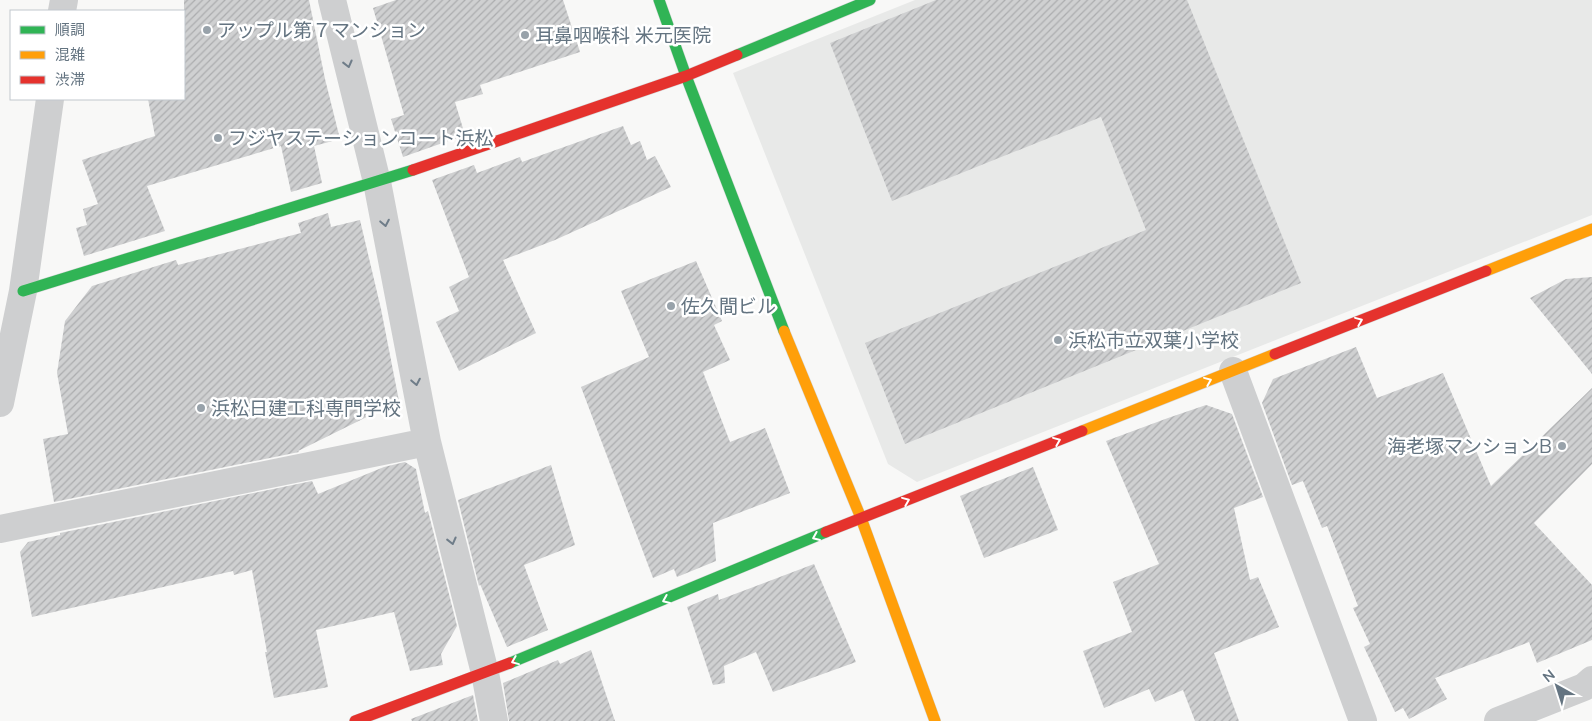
<svg xmlns="http://www.w3.org/2000/svg" width="1592" height="721" viewBox="0 0 1592 721" font-family="Mulish,'Noto Sans JP',sans-serif">
<style>
.built{fill:#e8e9e8}
.building{fill:url(#building-hatch)}
.lines{fill:none;stroke-linecap:round;stroke-linejoin:round}
.fast-casing{stroke:#d5d6d7;stroke-width:12}
.slow-casing{stroke:#d5d6d7;stroke-width:12}
.jam-casing{stroke:#d5d6d7;stroke-width:12}
.street{stroke:#cecfd0;stroke-width:28}
.fast{stroke:#30b455;stroke-width:11}
.slow{stroke:#ff9f0a;stroke-width:11}
.jam{stroke:#e5322d;stroke-width:11}
.oneway{stroke:#6f7d89}
.oneway2{stroke:#fff}
.poi-dot{fill:#98a2aa;stroke:#fff;stroke-width:2}
.labels{text-anchor:middle;dominant-baseline:central;stroke-width:5;stroke-linejoin:round;paint-order:stroke}
.poi-label{font-size:19px;fill:#647481;stroke:#fff;text-anchor:start}
</style>
<defs>
<pattern id="building-hatch" width="6" height="6" patternUnits="userSpaceOnUse" patternTransform="scale(1.25)"><rect width="6" height="6" fill="#cfd0d1"/><path d="M-1 1l2-2M0 6l6-6M5 7l2-2" fill="none" stroke="#acadaf"/></pattern>
</defs>
<rect width="100%" height="100%" fill="#f8f8f7"/>
<path class="built" d="M915,0H1592V215L917,482L888,464L733,73Z"/>
<path class="building" d="M184,0H309L325,79L340,139L314,146L322,183L291,192L281,146L147,186L165,231L84,256L76,228L87,225L83,209L98,204L82,160L155,136L148,99H184Z
M396,0H563L580,52L480,85L483,94L455,102L465,135L403,157L391,119L404,115L373,8Z
M936,0H1187L1301,283L905,444L865,343L1146,230L1101,117L892,201L830,43Z
M623,126L631,145L640,141L647,160L655,156L671,187L555,240L503,260L536,333L459,371L436,322L459,311L449,287L469,277L432,180L474,165L477,173L520,157L522,162Z
M328,213L331,227L360,220L381,309L399,401L298,451L299,452L54,502L43,439L68,434L57,373L65,321L92,286L176,260L178,265L301,233L298,223Z
M696,261L722,321L714,325L730,360L703,372L730,442L765,428L790,493L713,523L716,561L677,577L674,569L653,578L581,387L649,357L621,291Z
M1592,277V374L1530,298L1566,279Z
M1356,347L1377,398L1443,373L1491,486L1592,388V464L1534,523L1592,585V640L1537,663L1529,642L1435,678L1447,699L1409,719L1403,708L1395,712L1364,647L1370,644L1353,608L1358,606L1327,526L1322,528L1303,481L1292,485L1262,403L1273,379Z
M1206,405L1232,414L1263,497L1234,508L1250,580L1258,577L1279,627L1214,653L1239,721H1195L1183,690L1155,702L1149,689L1104,708L1083,651L1132,632L1113,582L1159,564L1106,441L1168,418Z
M405,462L416,469L425,513L428,511L457,626L441,654L443,665L410,671L394,612L316,630L328,687L274,698L265,652H267L252,570L234,575L233,571L32,617L20,552L28,542L60,535V533L312,481L318,494L384,467Z
M551,465L575,545L524,565L548,630L507,647L480,584L479,586L458,500Z
M1033,467L1058,530L984,558L960,496Z
M814,564L856,662L773,692L756,652L724,666L725,683L713,685L687,607L718,594L719,600Z
M591,650L615,721H509L503,683L558,660L560,664Z
M473,695L478,721H412L411,719Z"/>
<g class="lines">
<defs>
<path id="fast" d="M659,0L686,76L784,331
M737,55L870,0
M23,291L413,170
M510,663L826,532"/>
<path id="slow" d="M1486,271L1592,229
M784,331L861,518L935,721
M1082,431L1275,354"/>
<path id="jam" d="M413,170L686,76L737,55
M1275,354L1486,271
M826,532L1082,431
M355,721L510,663"/>
</defs>
<use href="#fast" class="fast-casing"/>
<use href="#slow" class="slow-casing"/>
<use href="#jam" class="jam-casing"/>
<path class="street" d="M332,0L377,182L427,442L485,673L494,721
M62,11L64,0
M1233,371L1363,721
M0,403L23,291L50,99
M0,529L427,442
M1498,721L1584,687L1592,680"/>
<use href="#fast" class="fast"/>
<use href="#slow" class="slow"/>
<use href="#jam" class="jam"/>
</g>
<defs><path id="oneway-chevron" d="M-2-3.5L2.5 0L-2 3.5" fill="none" stroke-width="1.6" stroke-linecap="round" stroke-linejoin="round" transform="scale(1.25)"/></defs>
<g class="oneway">
<use href="#oneway-chevron" transform="translate(348 64) rotate(76)"/>
<use href="#oneway-chevron" transform="translate(385 223) rotate(79)"/>
<use href="#oneway-chevron" transform="translate(416 382) rotate(79)"/>
<use href="#oneway-chevron" transform="translate(452 541) rotate(76)"/>
</g>
<g class="oneway2">
<use href="#oneway-chevron" transform="translate(1359 321) rotate(-22)"/>
<use href="#oneway-chevron" transform="translate(1208 381) rotate(-22)"/>
<use href="#oneway-chevron" transform="translate(1057 441) rotate(-22)"/>
<use href="#oneway-chevron" transform="translate(906 501) rotate(-22)"/>
<use href="#oneway-chevron" transform="translate(816 537) rotate(157)"/>
<use href="#oneway-chevron" transform="translate(666 600) rotate(157)"/>
<use href="#oneway-chevron" transform="translate(515 661) rotate(158)"/>
</g>
<g class="poi-dot">
<circle cx="207" cy="30" r="5"/>
<circle cx="525" cy="35" r="5"/>
<circle cx="218" cy="138" r="5"/>
<circle cx="671" cy="306" r="5"/>
<circle cx="1058" cy="340" r="5"/>
<circle cx="201" cy="408" r="5"/>
<circle cx="1562" cy="446" r="5"/>
</g>
<g class="labels">
<g class="poi-label">
<text x="217" y="30">アップル第７マンション</text>
<text x="535" y="35">耳鼻咽喉科 米元医院</text>
<text x="228" y="138">フジヤステーションコート浜松</text>
<text x="681" y="306">佐久間ビル</text>
<text x="1068" y="340">浜松市立双葉小学校</text>
<text x="211" y="408">浜松日建工科専門学校</text>
<text x="1552" y="446" text-anchor="end">海老塚マンションB</text>
</g>
</g>
<rect x="10" y="10" width="175" height="90" fill="#ffffff" stroke="#c1c7cd"/>
<rect x="20" y="26" width="25" height="8" fill="#30b455" stroke="#c1c7cd"/>
<text x="55" y="35" font-size="15" fill="#647481">順調</text>
<rect x="20" y="51" width="25" height="8" fill="#ff9f0a" stroke="#c1c7cd"/>
<text x="55" y="60" font-size="15" fill="#647481">混雑</text>
<rect x="20" y="76" width="25" height="8" fill="#e5322d" stroke="#c1c7cd"/>
<text x="55" y="85" font-size="15" fill="#647481">渋滞</text>
<g transform="translate(1557 686) rotate(321)" stroke="#ffffff" stroke-width="4" paint-order="stroke">
<path d="M0-4L9 19L0 12L-9 19Z" fill="#647481"/>
<text y="-8" font-size="14" font-weight="bold" text-anchor="middle" fill="#647481">N</text>
</g>
</svg>
